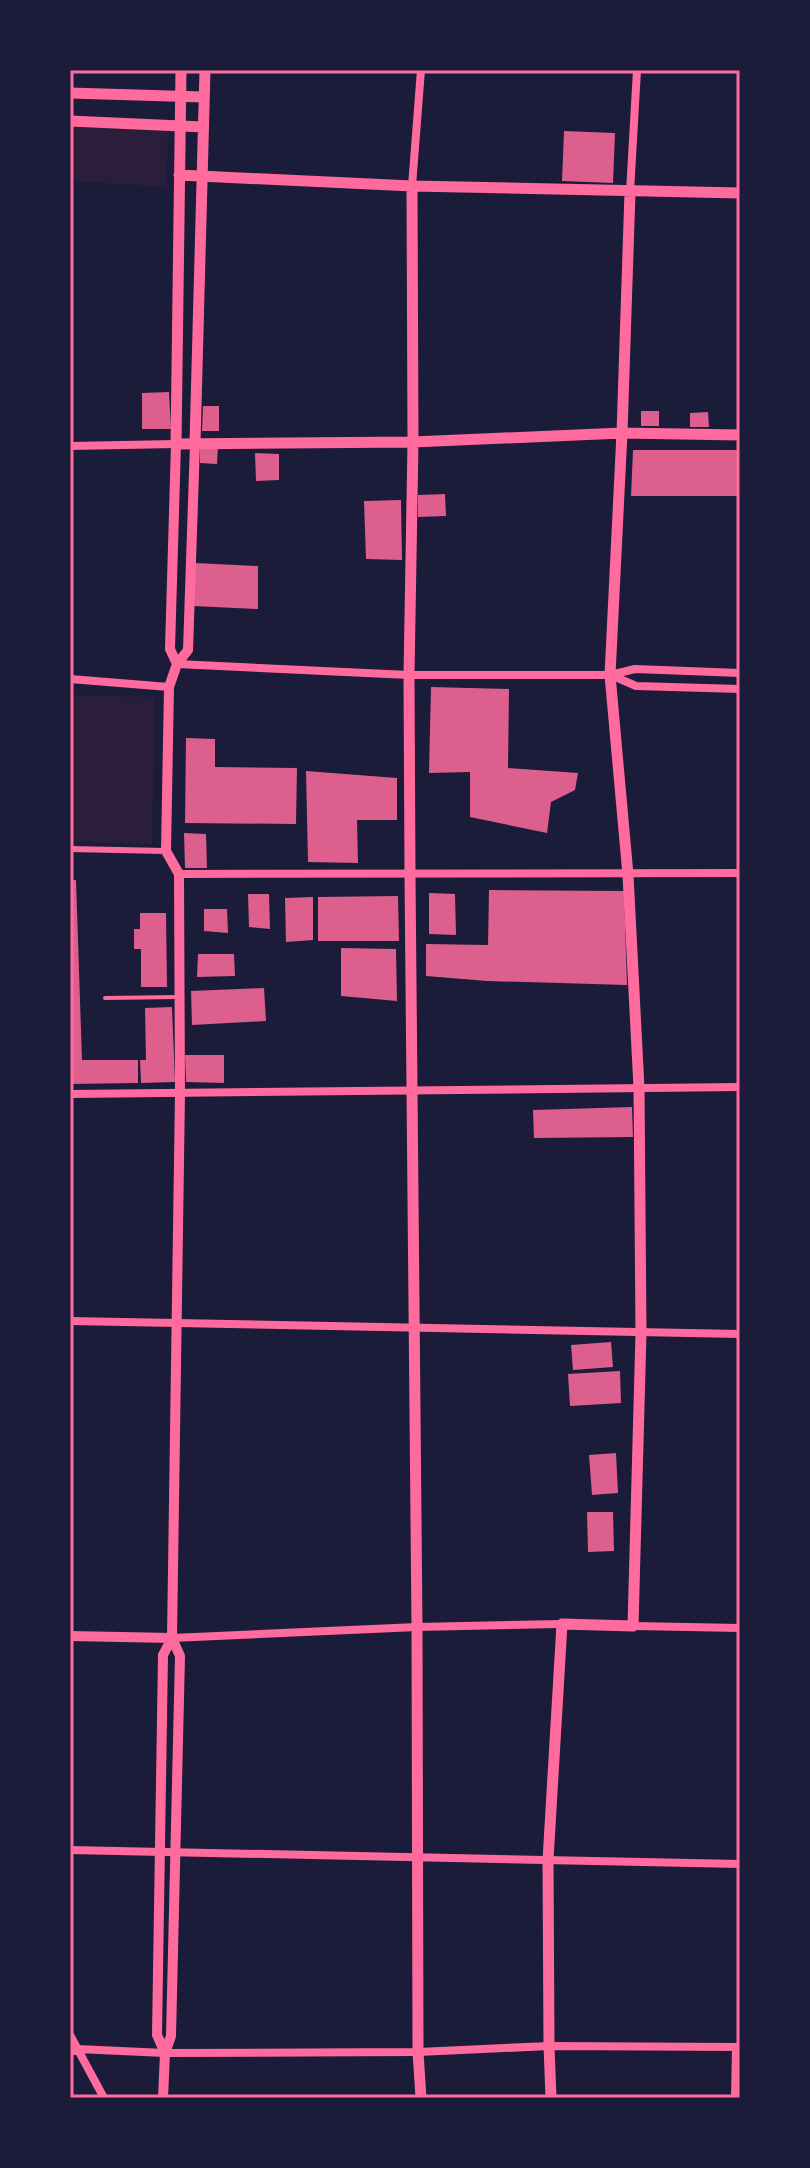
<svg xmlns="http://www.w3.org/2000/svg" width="810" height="2168" viewBox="0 0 810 2168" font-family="Ubuntu,sans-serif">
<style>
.green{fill:#2a1e3b}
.building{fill:#dd5f8e}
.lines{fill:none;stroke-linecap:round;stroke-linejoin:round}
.service{stroke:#ff6b9d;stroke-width:4}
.pedestrian{stroke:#ff6b9d;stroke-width:6}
.minor{stroke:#ff6b9d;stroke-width:8}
.tertiary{stroke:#ff6b9d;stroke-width:10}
.secondary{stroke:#ff6b9d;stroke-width:11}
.neatline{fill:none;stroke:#ff6b9d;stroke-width:3}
</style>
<rect width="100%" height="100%" fill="#1b1b3a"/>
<path class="green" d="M70,126L168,129L167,187L70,181Z
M70,695L155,697L152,844L70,842Z"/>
<path class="building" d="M564,131L615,133L613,183L562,181Z
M169,392L171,429H142V393Z
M203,406H219V431H202Z
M641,411H659V426H641Z
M708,412L709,427H690V413Z
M200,446H218L217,464L200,463Z
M633,450H740V496H631Z
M255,453L279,454V480L256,481Z
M445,494L446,516L418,517V495Z
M401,500L402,560L366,559L364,501Z
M195,563L258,566V609L193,606Z
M431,687L509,689L508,768L578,773L575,790L551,802L547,833L470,817V772L429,773Z
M186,738L215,739V767L297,768L296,824L185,823Z
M306,771L397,778V820H357L358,863L308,862Z
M184,833L206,834L207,868H185Z
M70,880H76L82,1060H138V1083L70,1084Z
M489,890L624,891L627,985L487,981L426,976V944L488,945Z
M429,893L455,894L456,935L429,934Z
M248,894H269L270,929L249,927Z
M398,896L399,941H318V897Z
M313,897V940L286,942L285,898Z
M204,909H227L228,933L204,931Z
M140,913H166L167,987H141V949H134V929H140Z
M341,948L396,949L397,1001L341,996Z
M198,954H234L235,976L197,977Z
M264,988L266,1021L192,1025L191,991Z
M172,1007L175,1082L141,1083L140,1060H146L145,1008Z
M185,1055H224V1083L186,1082Z
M632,1107L633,1137L534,1138L533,1110Z
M611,1342L613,1367L573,1370L571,1345Z
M620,1371L621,1403L570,1406L568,1374Z
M616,1453L618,1493L592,1495L589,1455Z
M587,1512H613L614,1551L588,1552Z"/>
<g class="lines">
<path class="service" d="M105,998L177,997"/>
<path class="pedestrian" d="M70,849L166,851"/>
<path class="minor" d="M412,186L421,70
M630,192L637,70
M70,446L176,444
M177,664L409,675H610L635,669L740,673
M611,675L636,686L740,689
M70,679L169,687
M179,874L740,873
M70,1094L740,1087
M70,1321L740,1334
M633,1626L740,1628
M172,1638L417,1627L562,1624
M70,1850L740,1864
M70,2035L104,2098
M70,2052L77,2049L165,2053L418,2052L549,2046L740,2047
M735,2098L736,2047"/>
<path class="tertiary" d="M176,444L170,649L177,664
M70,1636L172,1638
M165,2053L157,2035L163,1655L172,1638
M163,2098L165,2053L171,2036L180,1656L172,1638L180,1093L179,874L166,851L169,687L177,664L188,650L195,443"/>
<path class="secondary" d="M181,70L176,444L413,442L622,433L740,435
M70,93L203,97
M70,121L203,127
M179,175L412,186L740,193
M412,186L413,442L409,675L410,875L417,1627L418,2052L421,2098
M195,443L205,70
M551,2098L549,2046L548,1860L562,1624L633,1626L641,1333L639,1088L628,875L610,675L622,433L630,192"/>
</g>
<rect width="810" height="2168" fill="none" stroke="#1b1b3a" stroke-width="144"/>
<rect x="72" y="72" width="666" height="2024" class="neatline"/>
</svg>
